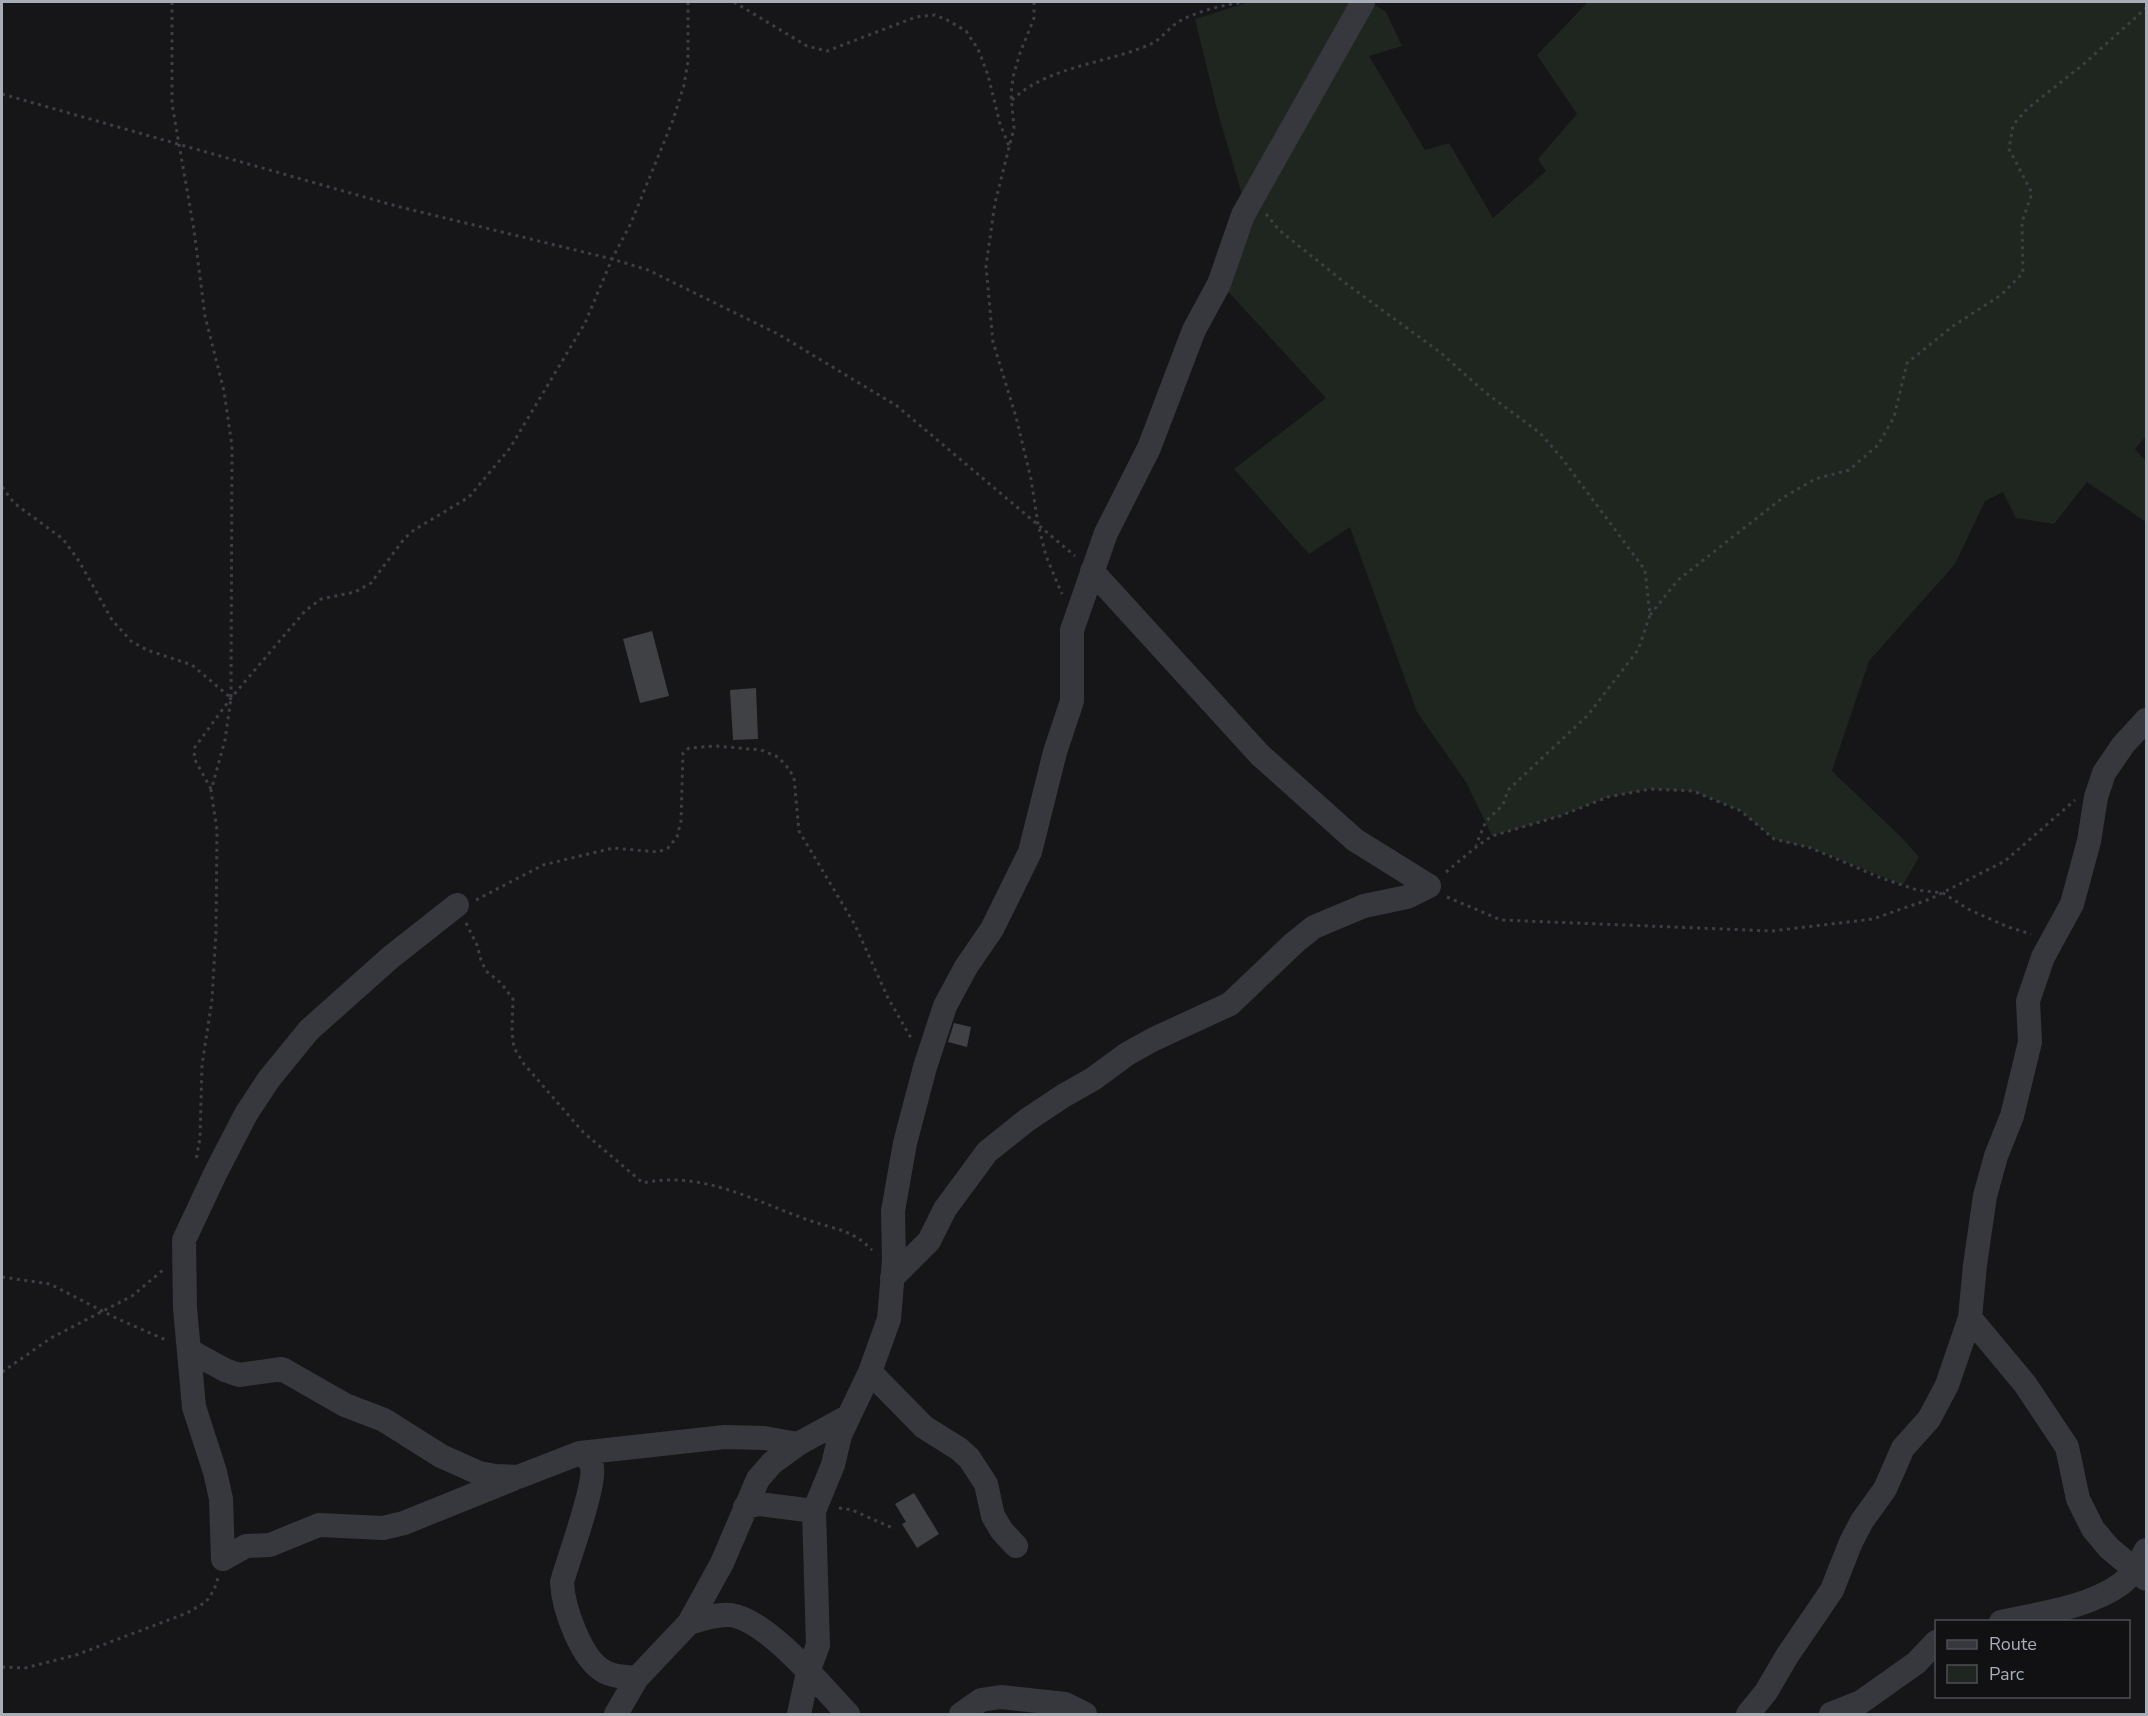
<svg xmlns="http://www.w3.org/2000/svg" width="2148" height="1716" viewBox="0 0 2148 1716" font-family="'Nunito Sans',sans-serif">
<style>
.green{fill:#1e261f}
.building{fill:#404145}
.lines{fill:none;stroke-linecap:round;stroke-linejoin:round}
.path{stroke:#3d3f44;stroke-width:3;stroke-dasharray:3 4.5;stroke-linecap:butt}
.minor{stroke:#37383d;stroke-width:24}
</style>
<rect width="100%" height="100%" fill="#161618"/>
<path class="green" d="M1371,2L1386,12L1402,46L1369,56L1425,150L1449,143L1493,218L1546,171L1538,159L1577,114L1537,55L1586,4L1584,2H2146V436L2135,449L2146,461V522L2087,482L2054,524L2016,518L2003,492L1985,501L1955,564L1869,661L1832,771L1901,837L1919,857L1903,885L1811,848L1774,839L1741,811L1693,791L1650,789L1608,797L1560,816L1492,836L1466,782L1417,712L1350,527L1309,554L1234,469L1326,398L1222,285L1248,215L1218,113L1195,19L1246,3Z"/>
<path class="building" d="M652,631L669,696L640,703L623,639Z
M756,688L758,739L733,740L730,690Z
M954,1023L971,1027L967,1047L948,1042Z
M914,1493L939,1534L917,1548L902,1524L906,1522L895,1504Z"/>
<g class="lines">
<path class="path" d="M172,2V104L194,230L205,316L224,391L232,446L231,698L225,740L211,791L217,830L216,931L212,1000L202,1065L200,1138L196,1160
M734,2L807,46L827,51L916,17L935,15L947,20L966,31L978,49L988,75L1000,124L1009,146
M1034,2V18L1020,53L1013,77L1011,95L1014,128L995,203L986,266L993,342L1016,417L1031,479L1038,524L1046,556L1062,594
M2,94L396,206L612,259L648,270L778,334L897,406L1075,556
M1012,100C1049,65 1108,64 1153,43C1162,38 1169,28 1178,22C1197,11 1223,5 1244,2
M1266,214L1279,230L1344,282L1441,353L1486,393L1540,433L1561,457L1645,570L1650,615L1638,650L1588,715L1508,790L1503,805L1486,821L1476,845
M2,487L14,503L63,539L79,561L112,620L131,641L147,650L192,665L231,698
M1650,615L1678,580L1781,499L1815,479L1849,470L1878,445L1894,417L1907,363L1953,326L2001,295L2023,273L2022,222L2032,193L2009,149L2013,125L2027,109L2085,63L2146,8
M211,789L194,758L195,747L231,698L305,611L321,599L355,592L371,583L404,539L414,530L469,497L510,448L585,323L612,259L631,223L673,120L684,85L688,61V2
M1446,872L1476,847L1492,836L1560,816L1608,797L1650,789L1693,791L1741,811L1774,839L1811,848L1881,878L1917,890L1943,893L1968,909L2008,927L2031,934
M1447,897L1501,920L1772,931L1873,919L1930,899L2005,861L2075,800
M476,900L543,865L613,848L658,852L668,848L677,837L681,821L683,753L689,748L716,746L761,750L778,757L789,769L794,778L799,831L855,925L888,998L911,1038
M466,923L477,945L481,960L486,971L501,983L513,999L512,1032L514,1048L524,1064L583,1132L643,1183C703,1170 756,1202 811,1221C837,1230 851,1229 872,1250
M2,1277L50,1284L118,1319L166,1340
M2,1372L51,1338L132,1296L163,1270
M839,1508L852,1510L895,1529
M2,1667L25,1668L76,1655L187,1613L206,1602L214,1590L218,1578"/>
<path class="minor" d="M1092,571L1260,755L1355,840L1429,886
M892,1278L929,1241L945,1209L987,1152L1027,1120L1063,1096L1093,1079L1127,1054L1154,1039L1230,1004L1294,943L1314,927L1364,906L1407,897L1429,886
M1970,1318L2025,1384L2067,1447L2078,1499L2093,1529L2109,1548L2146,1579
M190,1351L225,1370L239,1375L282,1369L345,1405L384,1420L441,1456L479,1473L496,1476L518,1477L580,1453C585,1457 591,1460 592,1467C596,1485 568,1560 562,1582C563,1607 581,1660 605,1672C614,1677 627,1677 637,1678
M870,1372L924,1427L959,1449L969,1458L986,1484L993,1516L1002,1531L1016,1546
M580,1453L725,1437L764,1438L798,1444
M745,1507L759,1504L814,1511
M223,1559L221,1499L215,1472L194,1407L185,1308L184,1240L216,1172L246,1114L269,1079L309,1030L391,957L457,905
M223,1559L246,1546L270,1545L319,1525L383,1528L404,1523L513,1479
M2001,1622C2041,1613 2087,1608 2121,1584C2133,1575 2139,1562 2146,1550
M689,1623C702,1619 716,1614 730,1615C767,1619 822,1687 848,1714
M616,1714L637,1678L689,1623L722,1563L758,1479L772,1463L798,1444L849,1416
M799,1714L808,1672L818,1645L814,1511L833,1465L840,1435L870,1372L889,1319L894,1260L893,1211L905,1143L925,1067L945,1006L966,967L992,929L1030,852L1055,752L1072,701V630L1106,533L1149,448L1194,330L1219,284L1243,215L1363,2
M961,1714L981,1700L1001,1697L1065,1704L1085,1714
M1748,1714L1766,1692L1787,1656L1832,1590L1851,1542L1862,1521L1885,1489L1903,1448L1929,1419L1947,1385L1970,1318L1975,1265L1985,1196L1996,1156L2012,1116L2030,1042L2028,1001L2043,957L2072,904L2089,841L2096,797L2104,773L2123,745L2146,720
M1831,1714L1861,1702L1916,1663L1936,1642"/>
</g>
<rect width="2148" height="1716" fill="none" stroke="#a8adb8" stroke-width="6"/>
<rect x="1935" y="1620" width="195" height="78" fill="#111113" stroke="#4d4f55" stroke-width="1.5"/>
<rect x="1947" y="1640" width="30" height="9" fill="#37383d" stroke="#4d4f55" stroke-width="1.5"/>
<text x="1989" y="1650" font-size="18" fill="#a8adb8">Route</text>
<rect x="1947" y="1665" width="30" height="18" fill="#1e261f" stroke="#4d4f55" stroke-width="1.5"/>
<text x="1989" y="1680" font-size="18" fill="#a8adb8">Parc</text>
</svg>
